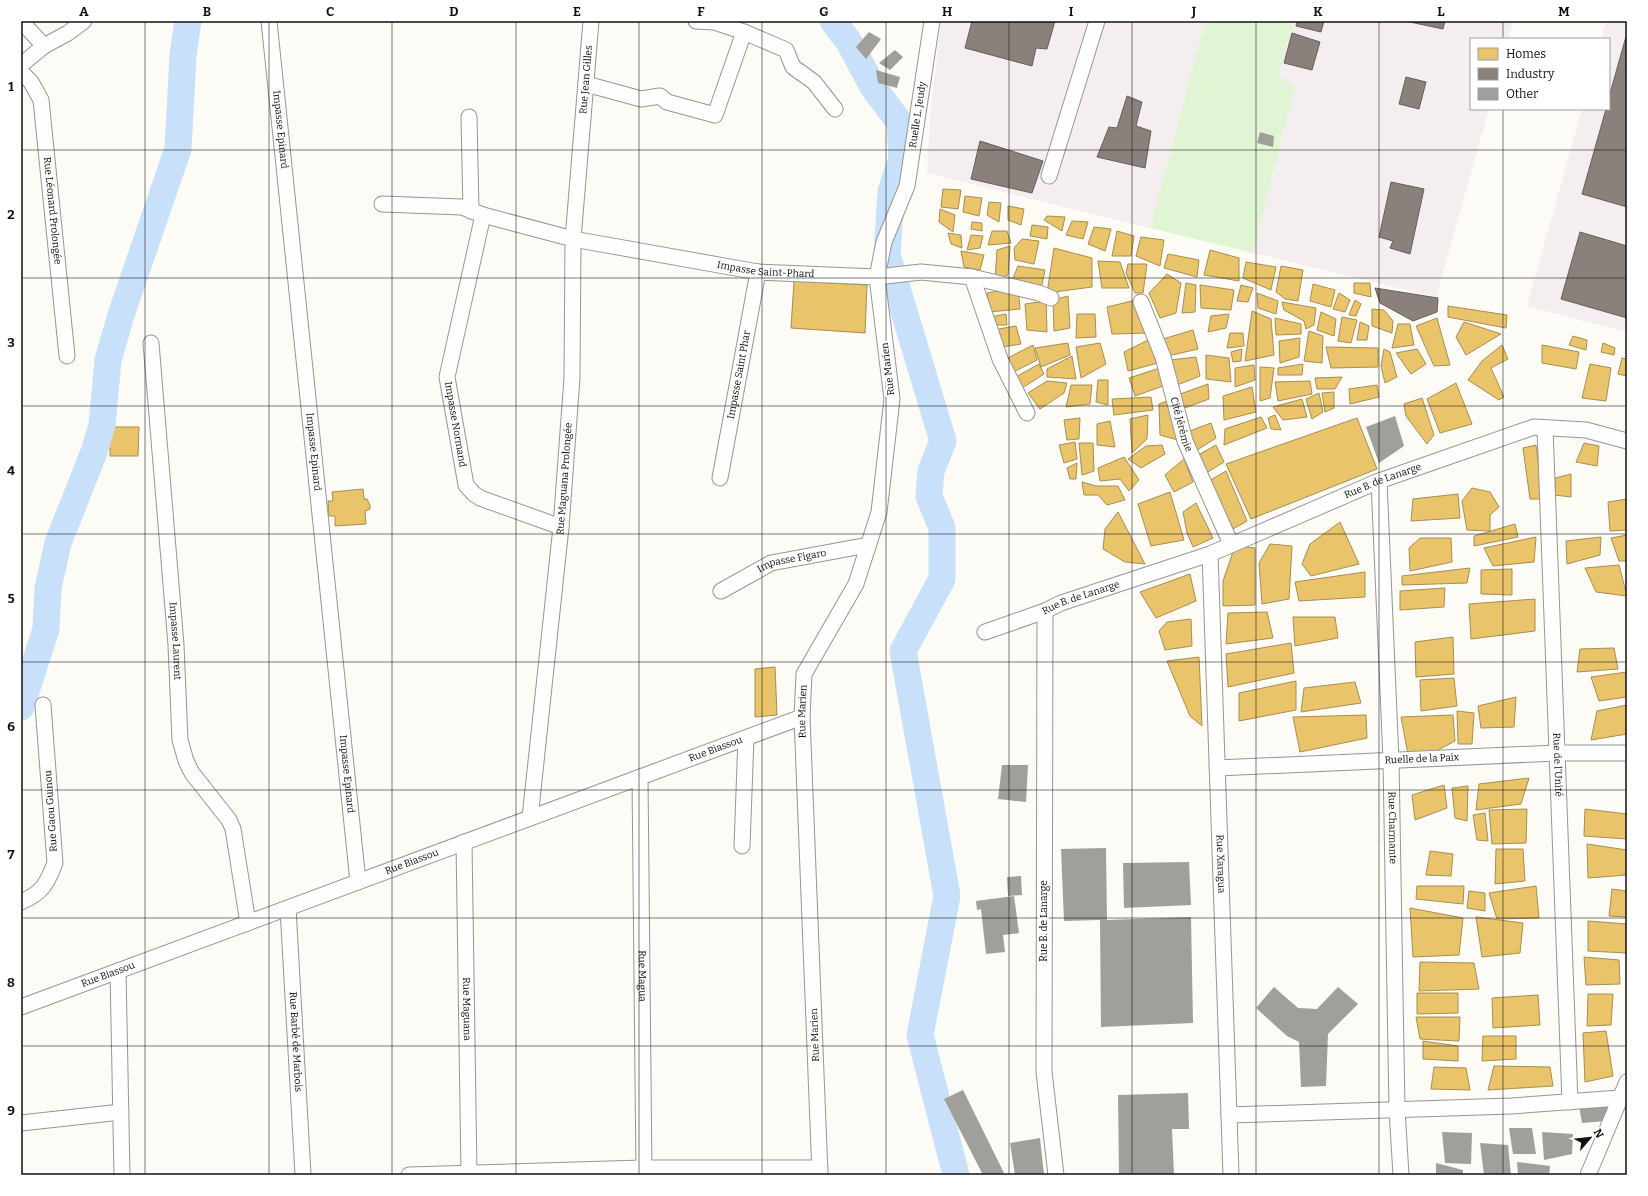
<svg xmlns="http://www.w3.org/2000/svg" width="1648" height="1196" viewBox="0 0 1648 1196" font-family="Bitter,serif">
<style>
.industrial{fill:#f5eef1}
.green{fill:#e1f4d3}
.homes{fill:#e9c46a;stroke:#a88e4f}
.industry{fill:#8a817c;stroke:#655f5c}
.lines{fill:none;stroke-linecap:round;stroke-linejoin:round}
.river{stroke:#c8e0fa;stroke-width:27}
.building{fill:#a09f9a}
.minor-casing{stroke:#969693;stroke-width:17}
.minor{stroke:#fffefe;stroke-width:15}
.grid{fill:none;stroke:#101010;stroke-width:1;stroke-opacity:0.55}
.labels{text-anchor:middle;dominant-baseline:central;stroke-width:4;stroke-linejoin:round;paint-order:stroke}
.street-label{font-size:10px;fill:#101010;stroke:#fff}
.neatline{fill:none;stroke:#101010;stroke-width:1.5}
.grid-label{font-size:13px;text-anchor:middle;font-weight:bold;fill:#101010}
</style>
<rect width="100%" height="100%" fill="#fcfbf5"/>
<path class="industrial" d="M941,21H1205L1150,228L927,173L930,119Z
M1294,21H1513L1508,39H1471V109H1489L1436,297L1253,253L1295,86L1277,78Z
M1606,21H1627V332L1527,306L1582,109H1609V39H1601Z"/>
<path class="green" d="M1205,21H1294L1278,77L1295,86L1253,253L1150,228Z"/>
<path class="homes" d="M943,189L961,190L958,209L941,207Z
M965,196L982,198L979,216L963,212Z
M989,202L1001,203L999,222L987,215Z
M1008,206L1024,209L1021,225L1008,220Z
M940,209L955,215L953,232L939,222Z
M1047,216L1065,217L1062,231L1044,220Z
M1072,221L1088,222L1083,239L1066,235Z
M972,222L982,223V231L971,229Z
M1032,225L1048,227L1047,239L1030,236Z
M1094,227L1111,229L1105,251L1088,244Z
M992,231H1007L1011,243L988,245Z
M1117,231L1134,236L1131,256H1112Z
M948,233L961,235L962,248L951,244Z
M971,235L983,236L980,248L967,250Z
M1141,237L1164,240L1160,266L1136,256Z
M1022,239L1039,241L1034,264L1015,260L1014,248Z
M1010,246L1008,275L995,280L997,250Z
M1054,248L1092,258V287L1047,293Z
M1210,250L1239,258V281L1204,275Z
M961,251L984,255L980,270L964,267Z
M1168,254L1199,260L1197,277L1164,268Z
M1098,261L1120,262L1129,288H1102Z
M1246,262L1276,267L1271,290L1243,278Z
M1128,264H1147L1143,293H1135L1126,273Z
M1018,266L1045,270L1041,289L1011,283Z
M1281,266L1303,270L1298,301L1285,299L1276,292Z
M1167,274L1181,283L1176,313L1160,318L1149,293Z
M794,281L867,285L865,333L791,328Z
M1186,283L1196,285L1195,312L1182,313Z
M1354,283H1370L1371,297L1354,293Z
M1313,284L1335,290L1331,307L1310,301Z
M1200,285L1234,290L1231,310L1201,308Z
M1241,285L1253,288L1248,302L1237,301Z
M1018,288L1020,309L990,312L987,293Z
M1257,293L1278,301L1276,314L1258,308Z
M1339,293L1350,300L1345,312L1333,309Z
M1068,296L1070,328L1054,331L1053,300Z
M1136,300L1150,333L1112,334L1107,307Z
M1355,300L1361,304L1356,316L1349,315Z
M1046,301L1047,332L1027,330L1025,304Z
M1282,302L1316,308L1314,325L1306,329L1304,321L1284,310Z
M1448,306L1507,315L1506,328L1448,317Z
M1372,309L1384,310L1393,321L1392,333L1372,326Z
M1252,311L1271,319L1274,355L1245,361Z
M1321,312L1336,319L1334,336L1317,330Z
M1006,314L1007,325H993L990,317Z
M1077,314H1095L1096,337L1076,338Z
M1229,314L1226,328L1208,332L1211,316Z
M1342,317L1357,320L1351,343L1338,341Z
M1275,318L1301,324V334L1276,335Z
M1437,318L1450,365L1434,366L1416,326Z
M1360,322L1369,326L1367,340H1357Z
M1464,322L1501,334L1466,355L1456,337Z
M1398,324H1410L1414,345L1392,348Z
M1016,326L1021,344L1002,347L993,330Z
M1193,330L1198,349L1168,356L1163,339Z
M1309,331L1323,336L1322,363L1304,361Z
M1230,333H1243L1244,346L1227,348Z
M1573,336L1587,340L1586,350L1569,345Z
M1300,338L1299,357L1280,363L1279,341Z
M1150,339L1158,363L1128,371L1124,352Z
M1068,343L1070,355L1041,367L1035,348Z
M1100,343L1106,364L1081,378L1076,347Z
M1603,343L1615,348L1614,355L1601,352Z
M1033,345L1037,360L1008,375L1004,360Z
M1502,345L1508,359L1491,368L1504,397L1499,400L1468,380L1482,361Z
M1542,345L1579,352L1576,369L1542,363Z
M1326,347L1378,348V367L1331,368Z
M1242,349L1241,361L1233,362L1231,352Z
M1384,349L1390,352L1397,377L1385,383L1381,366Z
M1417,349L1426,364L1411,374L1396,353Z
M1206,355L1229,358L1231,382L1206,379Z
M1072,356L1076,379L1047,377V369Z
M1196,357L1200,376L1172,387L1170,360Z
M1622,358L1627,359V376L1618,374Z
M1039,364L1044,374L1019,390L1012,379Z
M1303,364L1302,375H1278V368Z
M1590,364L1611,368L1606,401L1582,398Z
M1254,365L1255,380L1235,387V368Z
M1260,367L1274,368L1270,398L1260,401Z
M1160,368L1163,386L1135,396L1129,378Z
M1342,377L1335,389H1317L1315,378Z
M1098,380H1108V405L1096,402Z
M1047,381L1067,383L1064,393L1040,409L1028,393Z
M1310,381L1312,394L1278,401L1275,382Z
M1456,383L1472,424L1440,433L1427,399Z
M1208,384L1209,399L1182,409L1175,396Z
M1071,385H1092L1090,404L1066,407Z
M1377,385L1379,397L1350,404L1349,389Z
M1252,387L1256,412L1224,420L1223,396Z
M1334,392V408L1325,412L1322,393Z
M1319,393L1323,412L1312,419L1306,399Z
M1151,397L1153,410L1114,415L1112,399Z
M1422,398L1434,435L1427,444L1406,416L1404,404Z
M1302,399L1307,417L1283,420L1273,407Z
M1170,400L1178,440L1160,435L1159,404Z
M1148,415L1147,439L1132,453L1130,419Z
M1275,415L1281,430L1271,429L1268,418Z
M1261,417L1267,428L1224,445L1225,429Z
M1080,418L1079,439L1067,440L1064,420Z
M1357,418L1377,469L1251,519L1226,464Z
M1110,421L1115,447L1097,445V424Z
M1211,423L1216,438L1191,454L1187,432Z
M113,427H139L138,456H110V448H108L104,454L100,453Z
M1075,442L1077,459L1064,463L1059,445Z
M1079,443H1093L1094,471L1082,475Z
M1584,443L1599,446L1597,466L1576,462Z
M1162,445L1165,454L1141,468L1128,459L1146,446Z
M1216,445L1224,462L1203,475L1193,458Z
M1536,445L1543,499H1530L1523,448Z
M1124,457L1139,480L1129,491L1120,479L1100,481L1098,468Z
M1184,459L1193,482L1174,492L1165,475Z
M1077,463L1076,479H1070L1067,468Z
M1226,471L1247,521L1233,529L1209,481Z
M1571,474V497L1555,495V478Z
M1082,482L1096,486H1118L1125,500L1107,505L1098,495H1084Z
M1472,488L1490,492L1499,507L1490,515V531L1467,530L1462,501Z
M363,489L364,499H367L370,505V509L365,511L366,524L335,526V516H329L328,501H333L332,492Z
M1170,492L1184,540L1151,546L1138,504Z
M1458,494L1460,518L1411,521L1413,499Z
M1627,499V530L1610,531L1608,502Z
M1196,503L1213,538L1193,547L1187,533L1183,512Z
M1118,512L1145,564L1125,562L1103,549L1105,529Z
M1340,522L1359,564L1311,576L1302,564L1310,544Z
M1515,524L1518,537L1474,546V536Z
M1627,535V561H1619L1611,538Z
M1536,537L1534,562L1493,566L1484,548Z
M1601,537L1600,555L1567,564L1566,541Z
M1420,538H1451L1452,562L1410,571L1409,548Z
M1270,544L1292,546L1289,599L1262,604L1259,563Z
M1235,546L1255,548V605L1223,606V581Z
M1619,565L1627,596L1596,592L1585,568Z
M1470,568L1467,583L1402,585V576Z
M1512,569V595L1481,594V570Z
M1365,572V597L1299,601L1295,582Z
M1190,574L1196,601L1156,618L1140,592Z
M1445,588L1444,607L1400,610V591Z
M1535,599V631L1471,639L1469,604Z
M1267,612L1273,638L1226,644L1228,613Z
M1293,617H1335L1338,638L1295,646Z
M1191,619L1192,646L1165,650L1159,631L1167,622Z
M1453,637L1454,674L1416,677L1415,642Z
M1291,643L1294,673L1228,687L1226,654Z
M1614,648L1618,669L1577,672L1580,649Z
M1199,657L1202,726L1190,716L1167,661Z
M775,667L777,715L755,717V669Z
M1627,672V697L1599,701L1591,677Z
M1454,678L1457,706L1421,711L1420,680Z
M1296,681V710L1239,721V693Z
M1355,682L1361,703L1301,712L1304,688Z
M1516,697L1514,727L1481,728L1478,706Z
M1627,705V734L1591,740L1597,711Z
M1457,711L1474,713L1472,744H1458Z
M1366,715L1367,738L1300,752L1293,717Z
M1453,715L1455,741L1410,765L1401,717Z
M1529,778L1521,804L1476,810L1479,784Z
M1444,785L1447,808L1415,820L1412,795Z
M1468,786L1467,821L1455,818L1452,788Z
M1527,809L1526,843L1492,844L1489,810Z
M1585,809L1627,814V839L1584,836Z
M1485,813L1488,841L1477,840L1473,815Z
M1587,844L1627,850V875L1588,878Z
M1496,849H1523L1525,881L1495,884Z
M1430,851L1453,854L1451,876L1426,875Z
M1417,886H1464L1463,904L1416,899Z
M1536,886L1539,918L1497,919L1489,893Z
M1612,889L1627,891V917L1609,916Z
M1469,891L1485,893V911L1467,908Z
M1410,908L1463,918L1459,955L1413,957Z
M1476,917L1523,923L1520,953L1482,957Z
M1588,921L1627,924V953L1588,951Z
M1584,957L1619,960L1620,984L1586,985Z
M1420,962L1474,963L1479,989L1419,991Z
M1417,993H1458V1013L1417,1014Z
M1588,994H1613L1611,1025L1587,1026Z
M1538,995L1540,1025L1493,1028L1492,998Z
M1416,1017H1460L1459,1041L1420,1039Z
M1606,1031L1613,1076L1585,1082L1583,1033Z
M1483,1036H1516V1059L1482,1061Z
M1423,1041L1458,1046V1061L1423,1059Z
M1494,1066L1550,1067L1553,1086L1488,1090Z
M1434,1067L1466,1068L1470,1090L1431,1089Z"/>
<path class="industry" d="M972,21H1055L1047,49L1036,48L1032,66L965,48Z
M1297,21H1324L1321,32L1296,26Z
M1405,21H1445L1443,29Z
M1292,33L1320,42L1312,70L1284,63Z
M1627,33V207L1582,194L1606,109H1609V97Z
M1406,77L1426,82L1419,109L1399,104Z
M1127,96L1142,102L1136,126L1151,131L1145,168L1097,157L1109,127L1117,128Z
M980,141L1043,161L1032,193L971,179Z
M1391,182L1424,189L1410,254L1390,248L1393,241L1379,237Z
M1580,232L1627,246V318L1561,299Z
M1375,288L1438,298L1437,312L1413,321L1380,303Z"/>
<g class="lines">
<path class="river" d="M833,21L849,42L873,87L900,123L902,159L891,191L887,255L943,441L931,471L929,496L942,528V579L903,651L947,896L920,1035L956,1175
M21,707L46,629L48,588L58,543L94,452L102,425L108,360L121,315L178,149L183,55L188,21"/>
</g>
<path class="building" d="M869,32L881,39L866,59L856,47Z
M895,50L903,57L890,70L879,63Z
M876,70L900,77L897,88L878,83Z
M1260,132L1274,136L1273,147L1257,143Z
M1395,416L1404,446L1379,463L1366,427Z
M1002,765H1028L1026,802L998,799Z
M1106,848L1107,920L1191,917L1193,1023L1101,1027L1100,920L1064,921L1061,849Z
M1189,862L1191,905L1124,908L1123,863Z
M1021,876L1022,895L1008,896L1007,877Z
M1014,896L1019,933L1003,935L1005,952L986,954L981,909L977,910L976,901Z
M1274,987L1298,1008L1317,1009L1338,987L1358,1004L1328,1034L1326,1086L1301,1087L1299,1042L1287,1036L1256,1008Z
M963,1090L1004,1173L999,1175H983L944,1099Z
M1188,1093L1189,1129H1172L1174,1175H1119L1118,1095Z
M1609,1104L1606,1121L1582,1123L1579,1106Z
M1509,1128H1532L1536,1154H1513Z
M1442,1132L1472,1133L1471,1164L1445,1163Z
M1542,1132L1573,1134L1572,1154L1544,1160Z
M1040,1138L1044,1175H1015L1010,1143Z
M1480,1143L1508,1145L1511,1175H1484Z
M1517,1162L1550,1166L1549,1175H1518Z
M1436,1163L1463,1170V1175H1436Z"/>
<g class="lines">
<defs>
<g id="minor">
<path d="M21,21L44,46"/>
<path id="s1" d="M269,21L358,882"/>
<path d="M696,21L714,22L744,32"/>
<path d="M21,65L44,46L68,33L84,21"/>
<path id="s2" d="M21,72L31,82L41,100L67,356"/>
<path d="M586,84L641,99L660,96L667,102L715,115L744,32L786,50L793,67L814,82L835,109"/>
<path d="M469,117L471,211"/>
<path d="M1049,176L1097,21"/>
<path id="s3" d="M382,204L462,207L483,215L573,239L758,272L877,277L921,272L972,277L1039,293L1051,298"/>
<path id="s4" d="M483,215L447,377L466,485L474,494L480,498L561,527"/>
<path d="M972,277L1000,359L1027,413"/>
<path id="s5" d="M1141,302L1163,357L1185,441L1231,544"/>
<path id="s6" d="M151,343L176,645L180,740L186,761L192,773L229,820L233,829L248,923"/>
<path id="s7" d="M1545,428L1570,1102"/>
<path id="s8" d="M720,478L758,272"/>
<path id="s9" d="M1379,481L1391,760L1397,1110L1401,1175"/>
<path id="s10" d="M1210,554L1231,1175"/>
<path id="s11" d="M721,591L771,563L868,545"/>
<path d="M1045,611L1044,1072L1056,1175"/>
<path id="s12" d="M985,632L1045,611L1061,603L1210,554L1379,481L1534,427L1586,430L1627,441"/>
<path id="s13" d="M1217,768L1557,753H1627"/>
<path id="s14" d="M640,777L644,1175"/>
<path id="s15" d="M530,818L561,527L572,378L573,239L591,21"/>
<path id="s16" d="M464,842L469,1175"/>
<path d="M742,846L746,738"/>
<path d="M21,902C42,893 47,884 55,863L43,705"/>
<path id="s17" d="M288,908L303,1175"/>
<path d="M118,971L122,1175"/>
<path id="s18" d="M21,1007L802,717"/>
<path d="M1229,1115L1511,1106L1620,1098"/>
<path d="M21,1123L121,1112"/>
<path d="M409,1175L643,1168H820"/>
<path id="s19" d="M820,1175L802,717L804,674L856,584L879,512L892,399L877,277L884,242L907,186L932,21"/>
<path d="M1588,1175L1627,1082"/>
</g>
</defs>
<use href="#minor" class="minor-casing"/>
<use href="#minor" class="minor"/>
</g>
<path class="grid" d="M145,21V1175M269,21V1175M392,21V1175M516,21V1175M639,21V1175M762,21V1175M886,21V1175M1009,21V1175M1132,21V1175M1256,21V1175M1379,21V1175M1503,21V39M1503,109V1175M21,150H1627M21,278H1627M21,406H1627M21,534H1627M21,662H1627M21,790H1627M21,918H1627M21,1046H1627"/>
<g class="labels">
<g class="street-label">
<text stroke="none"><textPath href="#s15" startOffset="741">Rue Jean Gilles</textPath></text>
<text stroke="none"><textPath href="#s19" startOffset="1086">Ruelle L. Jeudy</textPath></text>
<text stroke="none"><textPath href="#s1" startOffset="109">Impasse Epinard</textPath></text>
<text stroke="none"><textPath href="#s2" startOffset="146">Rue Léonard Prolongée</textPath></text>
<text stroke="none"><textPath href="#s3" startOffset="391">Impasse Saint-Phard</textPath></text>
<text transform="translate(888 369) rotate(-97)">Rue Marien</text>
<text stroke="none"><textPath href="#s8" startOffset="105">Impasse Saint Phar</textPath></text>
<text stroke="none"><textPath href="#s5" startOffset="129">Cité Jérémie</textPath></text>
<text stroke="none"><textPath href="#s4" startOffset="214">Impasse Normand</textPath></text>
<text stroke="none"><textPath href="#s1" startOffset="433">Impasse Epinard</textPath></text>
<text stroke="none"><textPath href="#s15" startOffset="341">Rue Maguana Prolongée</textPath></text>
<text stroke="none"><textPath href="#s12" startOffset="426">Rue B. de Lanarge</textPath></text>
<text stroke="none"><textPath href="#s11" startOffset="78">Impasse Figaro</textPath></text>
<text stroke="none"><textPath href="#s12" startOffset="102">Rue B. de Lanarge</textPath></text>
<text stroke="none"><textPath href="#s6" startOffset="299">Impasse Laurent</textPath></text>
<text stroke="none"><textPath href="#s19" startOffset="464">Rue Marien</textPath></text>
<text stroke="none"><textPath href="#s18" startOffset="741">Rue Biassou</textPath></text>
<text stroke="none"><textPath href="#s13" startOffset="205">Ruelle de la Paix</textPath></text>
<text stroke="none"><textPath href="#s7" startOffset="337">Rue de l'Unité</textPath></text>
<text stroke="none"><textPath href="#s1" startOffset="757">Impasse Epinard</textPath></text>
<text transform="translate(51 811) rotate(-94)">Rue Gaou Guinou</text>
<text stroke="none"><textPath href="#s9" startOffset="347">Rue Charmante</textPath></text>
<text stroke="none"><textPath href="#s18" startOffset="417">Rue Biassou</textPath></text>
<text stroke="none"><textPath href="#s10" startOffset="310">Rue Xaragua</textPath></text>
<text transform="translate(1044 921) rotate(-90)">Rue B. de Lanarge</text>
<text stroke="none"><textPath href="#s18" startOffset="93">Rue Biassou</textPath></text>
<text stroke="none"><textPath href="#s14" startOffset="199">Rue Magua</textPath></text>
<text stroke="none"><textPath href="#s16" startOffset="167">Rue Maguana</textPath></text>
<text transform="translate(815 1035) rotate(-92)">Rue Marien</text>
<text stroke="none"><textPath href="#s17" startOffset="134">Rue Barbé de Marbois</textPath></text>
</g>
</g>
<rect width="1648" height="1196" fill="none" stroke="#ffffff" stroke-width="44"/>
<rect x="1470" y="38" width="140" height="72" fill="#ffffff" stroke="#9f9f9f"/>
<rect x="1478" y="48" width="20" height="12" fill="#e9c46a" stroke="#9f9f9f"/>
<text x="1506" y="58" font-size="12" fill="#101010">Homes</text>
<rect x="1478" y="68" width="20" height="12" fill="#8a817c" stroke="#9f9f9f"/>
<text x="1506" y="78" font-size="12" fill="#101010">Industry</text>
<rect x="1478" y="88" width="20" height="12" fill="#a09f9a" stroke="#9f9f9f"/>
<text x="1506" y="98" font-size="12" fill="#101010">Other</text>
<g transform="translate(1590 1138) rotate(62)" stroke="#ffffff" stroke-width="3" paint-order="stroke">
<path d="M0-3L7 15L0 10L-7 15Z" fill="#101010"/>
<text y="-6" font-size="11" font-weight="bold" text-anchor="middle" fill="#101010">N</text>
</g>
<rect x="22" y="22" width="1604" height="1152" class="neatline"/>
<g class="grid-label">
<text x="84" y="16">A</text>
<text x="207" y="16">B</text>
<text x="330" y="16">C</text>
<text x="454" y="16">D</text>
<text x="577" y="16">E</text>
<text x="701" y="16">F</text>
<text x="824" y="16">G</text>
<text x="947" y="16">H</text>
<text x="1071" y="16">I</text>
<text x="1194" y="16">J</text>
<text x="1318" y="16">K</text>
<text x="1441" y="16">L</text>
<text x="1564" y="16">M</text>
<text x="11" y="91">1</text>
<text x="11" y="219">2</text>
<text x="11" y="347">3</text>
<text x="11" y="475">4</text>
<text x="11" y="603">5</text>
<text x="11" y="731">6</text>
<text x="11" y="859">7</text>
<text x="11" y="987">8</text>
<text x="11" y="1115">9</text>
</g>
</svg>
